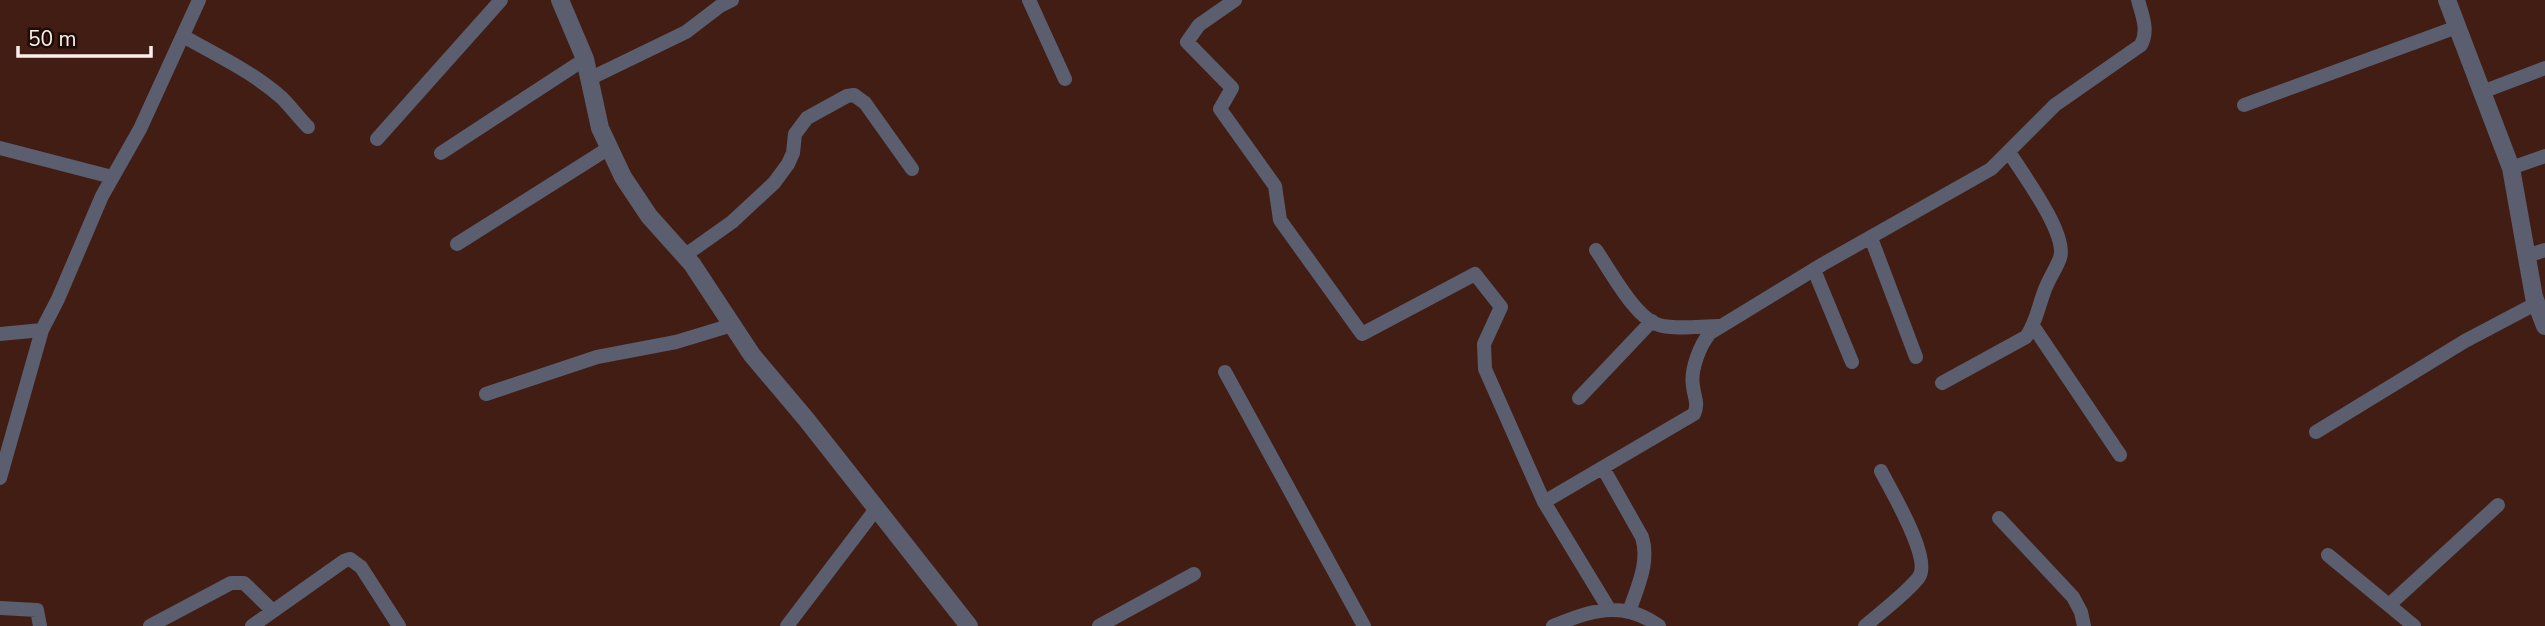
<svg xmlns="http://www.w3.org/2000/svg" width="2545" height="626" viewBox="0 0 2545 626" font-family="'Nunito Sans',sans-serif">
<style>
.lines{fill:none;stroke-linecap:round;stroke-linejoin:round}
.minor{stroke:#5a5e6e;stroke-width:14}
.tertiary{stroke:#5a5e6e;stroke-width:18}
</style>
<rect width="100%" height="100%" fill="#411d14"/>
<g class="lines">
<path class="minor" d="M1029,0L1065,79
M1235,0L1199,25L1187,42L1232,88L1220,109L1275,186L1280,220L1362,334L1475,274L1501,307L1484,344L1485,369L1544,502L1609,609
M183,36C216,55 253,72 282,98C291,107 299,118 308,127
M589,79L686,32L720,6L732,0
M2482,92L2545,68
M2244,105L2457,27
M377,139L501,0
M0,148L112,177
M441,153L585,59
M2511,168L2545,156
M1871,238L1916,357
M457,244L609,148
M1596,250C1610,270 1635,318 1659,325C1677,330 1700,326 1719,326
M684,256L732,222L774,183L788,164L793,153L795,134L807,118L847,96L854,95L865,103L912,169
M2527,256L2545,250
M1814,270L1852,362
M2033,326L2120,455
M0,334L42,330L58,299L102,196L140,129L199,0
M1225,372L1364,626
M1942,383L2026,337C2036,323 2038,308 2044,292C2048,280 2056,269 2060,258C2068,234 2022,173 2009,152
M486,394L597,357L676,342L732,325
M1579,398L1652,321
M2316,432L2465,341L2537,303
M1603,468L1642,537C1650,562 1637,588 1629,612
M0,478L42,330
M1544,502L1694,414C1699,403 1694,397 1693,386C1690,370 1700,345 1710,333L1823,264L1991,169L2055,105L2141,45C2149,30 2142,15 2138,0
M1999,518L2073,597L2081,612L2084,626
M2328,555L2414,626
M2389,605L2498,505
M0,608L37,610L40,626
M150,626L231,583H244L273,611
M252,626L344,561L350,559L361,567L399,626
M787,626L876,509
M1099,626L1194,574
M1553,626C1590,611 1622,599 1659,626
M1865,626C1880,613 1908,592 1919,577C1932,558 1891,491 1881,471"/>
<path class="tertiary" d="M560,0L585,59L600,128L623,177L649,216L692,264L752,355L806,419L969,626
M2447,0L2511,168L2534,297L2545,326"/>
</g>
<path d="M18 46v10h133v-10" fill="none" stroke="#feeeea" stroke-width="3.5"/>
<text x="28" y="46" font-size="21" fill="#feeeea" stroke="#1d0d08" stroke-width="5" paint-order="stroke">50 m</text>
</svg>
